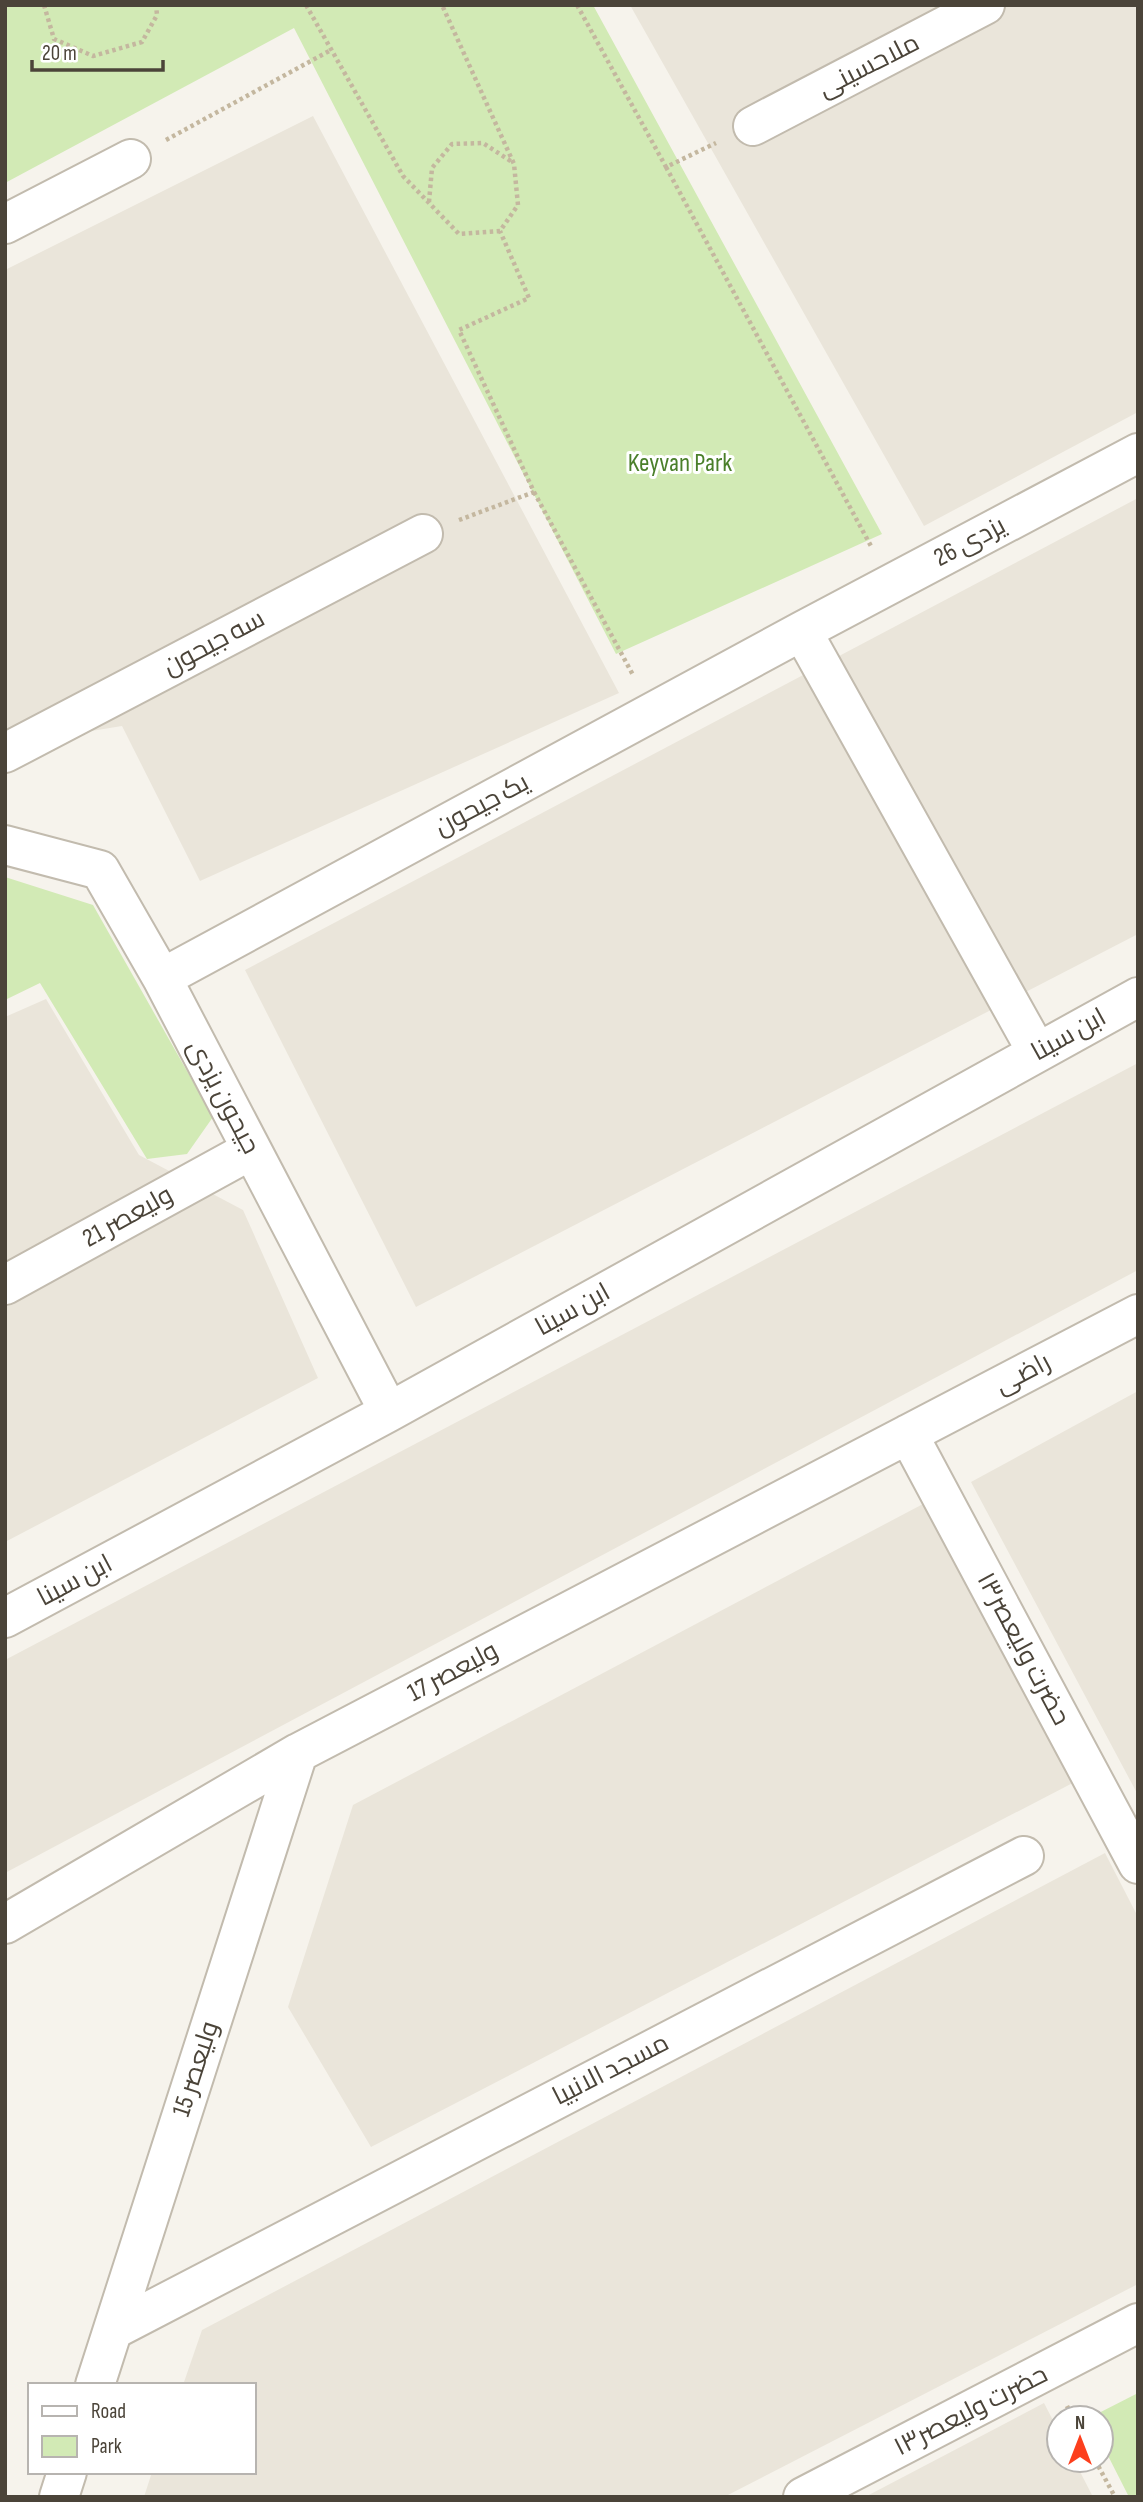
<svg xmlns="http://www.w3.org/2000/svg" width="1143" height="2502" viewBox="0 0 1143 2502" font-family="'Sofia Sans Condensed',Cairo,sans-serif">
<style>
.residential{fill:#eae5da}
.green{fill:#d2eab5}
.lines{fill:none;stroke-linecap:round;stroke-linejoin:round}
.minor-casing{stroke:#c2bbae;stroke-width:42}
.path{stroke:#c4b79f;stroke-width:4.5;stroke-dasharray:3.5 3.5;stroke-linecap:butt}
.minor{stroke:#fff;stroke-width:38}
.labels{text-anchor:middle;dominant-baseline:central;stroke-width:6;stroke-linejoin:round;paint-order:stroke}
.street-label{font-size:26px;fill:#4b4439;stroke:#fff}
.park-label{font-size:26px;fill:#4a7f2a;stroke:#fff}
</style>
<rect width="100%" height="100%" fill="#f6f3ec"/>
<path class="residential" d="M630,5H1138V412L924,526Z
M313,116L619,693L200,881L122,726L5,745V270Z
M1138,498V934L416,1307L245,970Z
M46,999L139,1155L243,1210L318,1378L5,1542V1017Z
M1138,1063V1270L5,1873V1660Z
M1138,1391V1795L971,1482Z
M923,1504L1090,1774L371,2147L288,2007L353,1805Z
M1105,1853L1138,1917V2284L724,2497H144L152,2472H254V2385H183L202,2330Z
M1044,2403L1059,2432V2460H1074L1093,2497H865Z"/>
<path class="green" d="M5,5H593L882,534L616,654L294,28L5,183Z
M5,877L93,905L213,1117L187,1154L147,1159L40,983L5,1000Z
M1138,2393V2497H1129L1101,2442V2418H1089Z"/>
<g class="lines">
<defs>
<path id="minor" d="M753,126L985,5
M5,224L131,159
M802,631L1037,1052
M5,753L423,534
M5,845L100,870L162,978L389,1412
M162,978L802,631L1138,453
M5,1285L251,1150
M908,1434L1138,1864
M5,1618L389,1412L1138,997
M5,1924L298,1753L1138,1314
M113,2330L1024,1856
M95,2385L298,1753
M59,2497L67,2472
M803,2497L1138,2323"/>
</defs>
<use href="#minor" class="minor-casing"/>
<path class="path" d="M44,5L54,39L93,56L142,42L157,15L156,5
M306,5L403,176L459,234L500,231L518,205L514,164L442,5
M577,5L666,167L716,143
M166,140L331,50
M666,167L872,548
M429,202L432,168L452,144L483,143L512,162
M534,492L633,675
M459,520L534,492L459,330L529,298L500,231
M1067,2406L1073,2418
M1095,2460L1115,2497"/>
<use href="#minor" class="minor"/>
</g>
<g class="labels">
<g class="street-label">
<text transform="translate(869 66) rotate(-27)">ملاحسینی</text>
<text transform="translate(970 542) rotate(-28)">یزدی 26</text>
<text transform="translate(214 643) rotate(-28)">سه جیحون</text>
<text transform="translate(482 805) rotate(-28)">یک جیحون</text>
<text transform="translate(1069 1035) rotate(-29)">ابن سینا</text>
<text transform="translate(223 1097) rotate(62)">جیحون یزدی</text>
<text transform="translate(128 1217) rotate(-29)">ولیعصر 21</text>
<text transform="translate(573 1310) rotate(-29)">ابن سینا</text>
<text transform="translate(1023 1374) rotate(-28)">راضی</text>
<text transform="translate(75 1581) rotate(-28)">ابن سینا</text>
<text transform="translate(1023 1649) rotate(62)">حضرت ولیعصر۱۳</text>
<text transform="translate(453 1672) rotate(-28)">ولیعصر 17</text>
<text transform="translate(196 2069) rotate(-72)">ولیعصر 15</text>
<text transform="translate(611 2070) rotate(-27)">مسجد الانبیا</text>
<text transform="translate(971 2411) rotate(-27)">حضرت ولیعصر۱۳</text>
</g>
<g class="park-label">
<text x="680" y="463">Keyvan Park</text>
</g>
</g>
<rect width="1143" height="2502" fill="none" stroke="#4b4439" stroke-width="14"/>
<rect x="28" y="2383" width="228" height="91" fill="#ffffff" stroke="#b7b4b0" stroke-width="2"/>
<rect x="42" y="2406" width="35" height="10" fill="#ffffff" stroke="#b7b4b0" stroke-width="2"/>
<text x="91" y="2418" font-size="21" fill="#4b4439">Road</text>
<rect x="42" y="2436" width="35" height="21" fill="#d2eab5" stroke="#b7b4b0" stroke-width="2"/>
<text x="91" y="2453" font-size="21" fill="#4b4439">Park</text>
<g transform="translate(1080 2439)"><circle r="33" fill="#ffffff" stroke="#b7b4b0" stroke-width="2"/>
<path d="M0-5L12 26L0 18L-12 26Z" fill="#fc3f1d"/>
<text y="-10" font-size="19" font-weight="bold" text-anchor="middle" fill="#4b4439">N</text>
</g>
<path d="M32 60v10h131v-10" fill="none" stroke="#4b4439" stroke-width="3.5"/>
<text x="42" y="60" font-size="21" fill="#4b4439" stroke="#ffffff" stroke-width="5" paint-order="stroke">20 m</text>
</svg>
